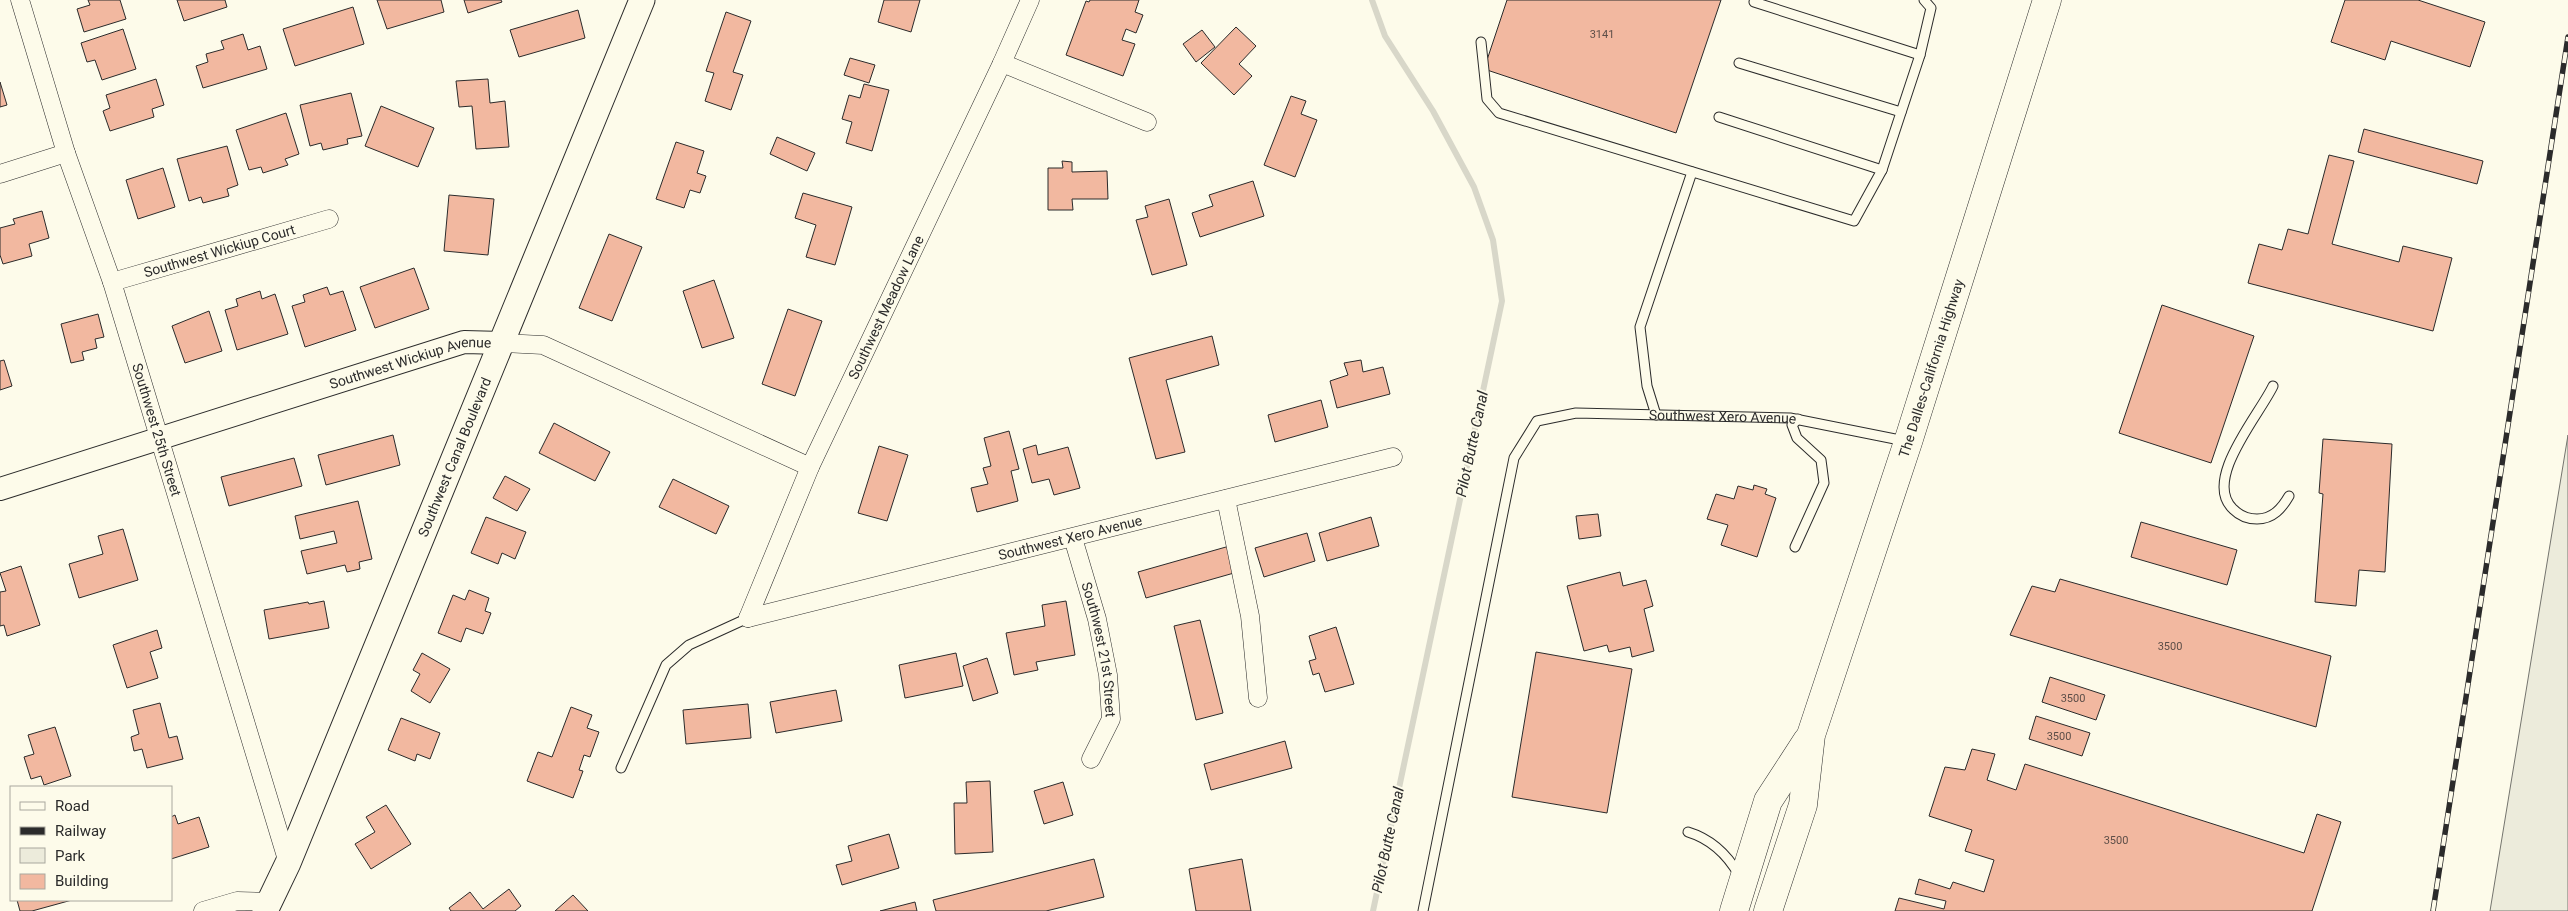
<svg xmlns="http://www.w3.org/2000/svg" width="2568" height="911" viewBox="0 0 2568 911" font-family="Roboto,sans-serif">
<style>
.green{fill:#ecebdb;stroke:#74746e}
.lines{fill:none;stroke-linecap:round;stroke-linejoin:round}
.stream{stroke:#d8d7c9;stroke-width:6}
.building{fill:#f2b8a0;stroke:#2b2b2b}
.service-casing{stroke:#2b2b2b;stroke-width:11}
.minor-casing{stroke:#2b2b2b;stroke-width:19}
.tertiary-casing{stroke:#2b2b2b;stroke-width:24}
.secondary-casing{stroke:#2b2b2b;stroke-width:27}
.trunk-casing{stroke:#2b2b2b;stroke-width:29}
.service{stroke:#fdfbea;stroke-width:9}
.minor{stroke:#fdfbea;stroke-width:18}
.tertiary{stroke:#fdfbea;stroke-width:22}
.secondary{stroke:#fdfbea;stroke-width:25}
.trunk{stroke:#fdfbea;stroke-width:28}
.rail-casing{stroke:#2b2b2b;stroke-width:5.5}
.rail{stroke:#fdfbea;stroke-width:4;stroke-dasharray:11;stroke-linecap:butt}
.labels{text-anchor:middle;dominant-baseline:central;stroke-width:4;stroke-linejoin:round;paint-order:stroke}
.number-label{font-size:11px;fill:#5d4e48}
.street-label{font-size:14px;fill:#2b2b2b;stroke:#fdfbea}
.water-label{font-size:15px;font-style:italic;fill:#2b2b2b;stroke:#fdfbea}
</style>
<rect width="100%" height="100%" fill="#fdfbea"/>
<path class="green" d="M2568,435V911H2490Z"/>
<g class="lines">
<path class="stream" d="M1372,0L1385,36L1433,111L1474,187L1493,240L1502,301L1373,911"/>
</g>
<path class="building" d="M88,0H120L126,19L84,32L77,9L90,5Z
M177,0H225L227,7L184,21Z
M377,0H441L444,12L387,29Z
M464,0H501L502,2L468,13Z
M884,0H920L911,32L878,22Z
M1090,0H1139L1135,12L1143,15L1136,33L1126,29L1122,40L1135,44L1123,76L1066,55L1086,1L1089,2Z
M1507,0H1721L1676,133L1484,69Z
M2345,0H2418L2485,22L2470,67L2391,41L2385,60L2331,42Z
M353,7L364,44L295,66L283,29Z
M578,10L585,38L519,57L510,30Z
M726,12L751,21L733,72L743,75L731,110L705,101L714,73L706,71Z
M1236,27L1256,46L1239,64L1252,76L1234,95L1201,63Z
M123,29L136,69L102,80L95,60L87,62L81,43Z
M1202,30L1215,47L1196,62L1183,44Z
M243,34L248,50L260,46L267,69L203,88L196,66L208,62L206,54L224,49L221,41Z
M850,58L875,65L869,83L844,75Z
M156,79L164,105L152,109L154,117L110,131L103,111L110,108L106,95Z
M488,79L490,103L505,101L509,147L476,149L472,106L459,107L456,81Z
M0,82L7,105L0,107Z
M864,84L889,90L872,151L846,143L852,122L842,119L849,95L860,98Z
M351,93L362,136L347,139L348,144L323,150L321,143L310,146L300,105Z
M1291,96L1306,101L1301,114L1317,120L1295,177L1264,165Z
M381,106L434,128L418,167L365,146Z
M286,113L299,154L285,159L288,165L263,173L261,167L249,170L236,130Z
M2364,129L2483,161L2477,184L2358,152Z
M777,137L815,153L807,171L770,154Z
M676,142L704,151L697,173L706,176L700,193L690,190L684,208L656,199Z
M227,146L238,185L227,189L229,196L203,203L201,197L189,201L177,159Z
M2329,155L2354,161L2332,244L2399,262L2403,246L2452,258L2433,331L2248,283L2259,244L2282,250L2288,229L2308,234Z
M1062,161L1072,162V172L1107,171L1108,199H1072L1073,210H1048V168H1063Z
M163,168L175,207L138,219L126,180Z
M1253,181L1264,216L1200,237L1192,213L1213,206L1209,195Z
M803,193L852,207L835,265L806,257L816,225L795,218Z
M449,195L494,199L488,255L444,251Z
M1169,199L1187,265L1152,275L1136,220L1148,217L1145,206Z
M42,211L49,238L29,244L32,256L3,264L0,255V228L15,224L13,219Z
M609,234L642,247L612,321L579,308Z
M414,268L429,309L375,328L360,287Z
M714,280L734,338L702,348L683,291Z
M327,287L330,295L343,291L356,330L305,347L292,306L305,302L303,295Z
M260,291L262,299L275,294L288,334L237,350L225,310L238,306L236,299Z
M2162,305L2254,336L2211,463L2119,433Z
M788,309L822,321L795,396L762,384Z
M209,311L222,351L185,363L172,326Z
M98,314L104,337L95,339L97,348L82,352L84,360L71,363L61,324Z
M1212,336L1219,365L1166,380L1185,452L1156,459L1129,358Z
M4,360L12,386L0,390V361Z
M1361,360L1363,372L1383,367L1390,394L1337,408L1330,381L1348,375L1344,363Z
M1321,400L1328,427L1275,442L1268,415Z
M554,423L610,452L595,481L539,453Z
M1009,431L1019,469L1011,471L1018,501L977,512L971,488L988,484L983,468L991,466L984,438Z
M393,435L400,465L326,485L318,455Z
M2323,439L2392,444L2385,572L2359,570L2356,606L2315,602L2323,494L2319,493Z
M1036,445L1038,455L1068,447L1080,488L1054,495L1049,479L1032,483L1023,449Z
M879,446L908,455L887,521L858,513Z
M294,458L302,486L229,506L221,477Z
M505,476L530,489L517,511L493,498Z
M673,479L729,506L716,534L659,507Z
M1754,485L1767,489L1765,494L1776,498L1757,557L1721,545L1728,525L1707,519L1716,494L1734,499L1738,486L1753,490Z
M358,501L372,559L359,562L360,569L347,572L345,565L307,574L301,551L337,543L334,531L300,539L295,516Z
M1598,514L1601,536L1579,539L1576,516Z
M486,517L526,532L515,559L502,553L498,564L471,553Z
M1371,517L1379,546L1327,561L1319,533Z
M2141,522L2237,550L2227,585L2131,557Z
M123,529L138,580L79,598L69,564L103,554L98,536Z
M1307,533L1315,561L1264,577L1255,548Z
M1233,545L1241,571L1146,598L1138,572Z
M21,566L40,625L7,636L4,625L0,626V592L6,591L0,573Z
M1620,572L1623,586L1646,580L1653,606L1644,609L1654,651L1632,657L1630,647L1609,652L1607,645L1584,651L1567,586Z
M2060,579L2331,656L2316,727L2010,635L2032,586L2055,592Z
M469,590L489,598L485,611L491,613L483,634L466,628L461,642L438,633L453,595L465,600Z
M324,601L329,628L269,639L264,610L308,602L309,604Z
M1066,601L1075,655L1036,662L1038,670L1014,675L1006,633L1045,626L1042,605Z
M1200,620L1223,713L1196,720L1174,626Z
M1336,627L1354,684L1325,692L1319,673L1313,675L1309,661L1316,659L1309,636Z
M157,630L162,648L150,652L158,678L127,688L113,645Z
M1536,652L1632,669L1607,813L1512,797Z
M422,653L450,669L430,703L411,691L420,674L413,670Z
M956,653L963,686L905,698L899,665Z
M987,658L998,693L973,701L963,666Z
M2050,677L2105,695L2096,720L2042,702Z
M836,690L842,721L776,733L770,702Z
M160,703L169,738L177,736L183,759L147,768L142,749L134,751L131,737L139,734L133,710Z
M748,704L751,738L686,744L683,710Z
M571,707L592,715L587,728L599,732L590,757L584,755L579,770L583,771L573,798L527,781L538,752L552,757Z
M2036,716L2090,733L2082,756L2029,739Z
M401,718L440,733L430,759L417,754L415,761L388,750Z
M55,727L71,776L44,785L41,776L31,779L24,757L34,754L28,735Z
M1285,741L1292,768L1211,790L1204,764Z
M1972,749L1995,754L1987,780L2016,790L2025,764L2304,853L2317,814L2341,822L2312,911H1895L1899,898L1944,909L1946,901L1915,894L1919,879L1950,889L1953,882L1984,892L1994,860L1965,851L1972,830L1929,816L1945,767L1965,770Z
M990,781L993,852L955,854L954,803H967L966,782Z
M1063,782L1073,815L1044,824L1034,791Z
M386,805L411,844L371,869L355,844L375,832L366,817Z
M175,815L178,824L199,817L209,847L171,859V817Z
M889,834L899,868L842,885L836,865L852,861L848,846Z
M1094,859L1104,897L1046,911H936L933,900Z
M1242,859L1251,911H1196L1189,869Z
M509,889L521,906L515,911H451L449,908L470,892L483,909Z
M573,895L588,911H555Z
M17,900H72L32,911H20Z
M915,902L917,911H880Z"/>
<g class="lines">
<defs>
<g id="service">
<path d="M1754,2L1920,55"/>
<path d="M1481,42L1487,99L1499,113L1854,221L1882,170L1920,55L1931,8L1924,0"/>
<path d="M1739,63L1901,112"/>
<path d="M1719,117L1882,170"/>
<path d="M2273,386C2260,414 2202,480 2233,509C2240,516 2247,519 2257,519C2273,519 2282,508 2289,496"/>
<path d="M1656,415L1647,386L1640,327L1692,172"/>
<path d="M1795,547L1824,483L1821,460L1797,438L1792,425L1798,419"/>
<path d="M621,768L666,665L689,645L748,618"/>
<path d="M1688,832C1711,839 1727,854 1739,875"/>
<path id="s1" d="M1423,911L1514,458L1537,421L1576,413L1790,418L1905,441"/>
</g>
<g id="minor">
<path id="s2" d="M20,0L66,153L112,282L288,863"/>
<path d="M1002,63L1147,122"/>
<path d="M0,174L66,153"/>
<path id="s3" d="M112,282L329,219"/>
<path d="M503,343L543,345L810,467"/>
<path d="M1226,499L1250,616L1258,698"/>
<path id="s4" d="M1073,538L1097,619L1108,675L1111,719L1091,759"/>
<path id="s5" d="M748,618L810,467L1002,63L1030,0"/>
<path id="s6" d="M748,618L1393,457"/>
<path d="M203,911L237,901L268,902"/>
</g>
<g id="tertiary">
<path id="s7" d="M0,489L464,342L503,343"/>
</g>
<g id="secondary">
<path id="s8" d="M265,911L288,863L642,0"/>
</g>
<g id="trunk">
<path d="M1734,911L1768,801L1807,741"/>
<path id="s9" d="M1768,911L1803,805L1811,735L1908,442L2047,0"/>
</g>
</defs>
<use href="#service" class="service-casing"/>
<use href="#minor" class="minor-casing"/>
<use href="#tertiary" class="tertiary-casing"/>
<use href="#secondary" class="secondary-casing"/>
<use href="#trunk" class="trunk-casing"/>
<use href="#service" class="service"/>
<use href="#minor" class="minor"/>
<use href="#tertiary" class="tertiary"/>
<use href="#secondary" class="secondary"/>
<use href="#trunk" class="trunk"/>
<defs>
<path id="rail" d="M2433,911L2568,37"/>
</defs>
<use href="#rail" class="rail-casing"/>
<use href="#rail" class="rail"/>
</g>
<g class="labels">
<g class="number-label">
<text x="1602" y="34">3141</text>
<text x="2170" y="646">3500</text>
<text x="2073" y="698">3500</text>
<text x="2059" y="736">3500</text>
<text x="2116" y="840">3500</text>
</g>
<g class="street-label">
<text stroke="none"><textPath href="#s3" startOffset="112">Southwest Wickiup Court</textPath></text>
<text stroke="none"><textPath href="#s5" startOffset="340">Southwest Meadow Lane</textPath></text>
<text stroke="none"><textPath href="#s7" startOffset="430">Southwest Wickiup Avenue</textPath></text>
<text stroke="none"><textPath href="#s9" startOffset="568">The Dalles-California Highway</textPath></text>
<text stroke="none"><textPath href="#s1" startOffset="692">Southwest Xero Avenue</textPath></text>
<text stroke="none"><textPath href="#s2" startOffset="451">Southwest 25th Street</textPath></text>
<text stroke="none"><textPath href="#s8" startOffset="492">Southwest Canal Boulevard</textPath></text>
<text stroke="none"><textPath href="#s6" startOffset="332">Southwest Xero Avenue</textPath></text>
<text stroke="none"><textPath href="#s4" startOffset="115">Southwest 21st Street</textPath></text>
</g>
<g class="water-label">
<text transform="translate(1472 444) rotate(-78)">Pilot Butte Canal</text>
<text transform="translate(1388 840) rotate(-78)">Pilot Butte Canal</text>
</g>
</g>
<rect x="10" y="786" width="162" height="115" fill="#fdfbea" stroke="#a9a89e"/>
<rect x="20" y="802" width="25" height="8" fill="#fdfbea" stroke="#a9a89e"/>
<text x="55" y="811" font-size="15" fill="#2b2b2b">Road</text>
<rect x="20" y="827" width="25" height="8" fill="#2b2b2b" stroke="#a9a89e"/>
<text x="55" y="836" font-size="15" fill="#2b2b2b">Railway</text>
<rect x="20" y="848" width="25" height="15" fill="#ecebdb" stroke="#a9a89e"/>
<text x="55" y="861" font-size="15" fill="#2b2b2b">Park</text>
<rect x="20" y="874" width="25" height="15" fill="#f2b8a0" stroke="#a9a89e"/>
<text x="55" y="886" font-size="15" fill="#2b2b2b">Building</text>
</svg>
